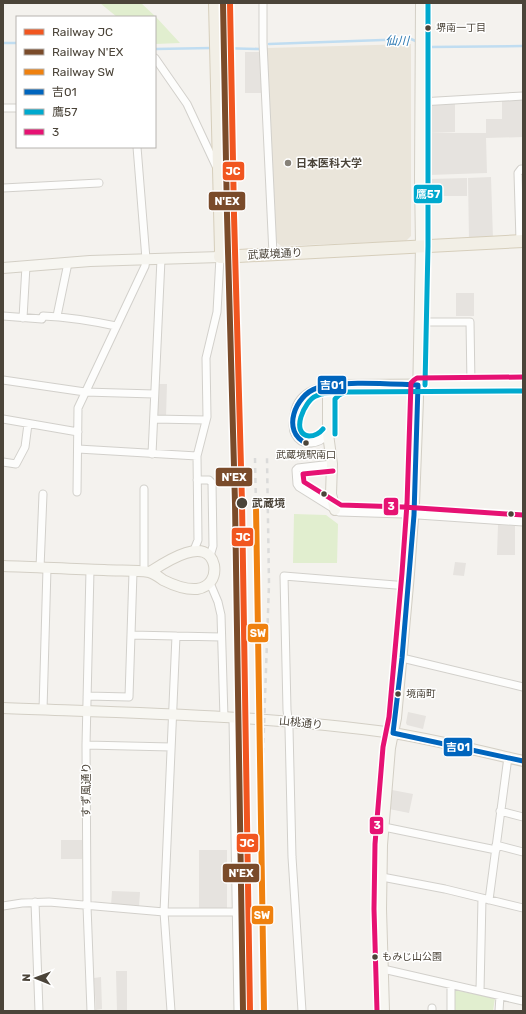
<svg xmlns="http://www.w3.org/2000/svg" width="526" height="1014" viewBox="0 0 526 1014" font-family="Rubik,'Noto Sans JP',sans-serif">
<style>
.education{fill:#eae5da}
.green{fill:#e1eecf}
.parking{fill:#e6e3df}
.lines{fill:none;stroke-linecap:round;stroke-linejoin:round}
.stream{stroke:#c0ddf1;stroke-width:2.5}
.street-casing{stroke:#d2d0cb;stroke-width:9}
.secondary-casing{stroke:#d3cfc5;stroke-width:12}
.primary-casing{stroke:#d6cebb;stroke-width:14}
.street{stroke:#fdfdfc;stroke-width:7}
.secondary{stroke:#f7f6f1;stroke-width:10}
.primary{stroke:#f2efe6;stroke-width:12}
.rail{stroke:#dbdbda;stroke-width:2.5;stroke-dasharray:5 5;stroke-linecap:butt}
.bus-1-casing{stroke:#fff;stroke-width:8}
.bus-2-casing{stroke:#fff;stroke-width:8}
.bus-3-casing{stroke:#fff;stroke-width:8}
.bus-1{stroke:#0065bd;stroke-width:5}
.bus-2{stroke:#00a9ce;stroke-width:5}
.bus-3{stroke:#e61273;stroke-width:5}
.rail-1-casing{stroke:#fff;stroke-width:9}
.rail-2-casing{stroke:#fff;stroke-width:9}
.rail-3-casing{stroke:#fff;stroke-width:9}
.rail-1{stroke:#f15620;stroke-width:6}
.rail-2{stroke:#7a4b2a;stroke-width:6}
.rail-3{stroke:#ef810f;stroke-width:6}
.bus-dot{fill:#4b4439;stroke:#fff;stroke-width:1.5}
.poi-dot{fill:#868178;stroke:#fff;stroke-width:1.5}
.labels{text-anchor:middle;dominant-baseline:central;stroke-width:3;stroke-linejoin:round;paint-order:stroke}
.bus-label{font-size:10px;fill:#4b4439;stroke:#fff;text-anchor:start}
.poi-label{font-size:11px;font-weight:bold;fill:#4b4439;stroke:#fff;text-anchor:start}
.street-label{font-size:11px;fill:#4b4439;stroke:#fff}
.stop-label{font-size:11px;font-weight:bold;fill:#4b4439;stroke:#fff;text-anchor:start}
.water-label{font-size:12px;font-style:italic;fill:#2e7ab2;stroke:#fff}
.line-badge{stroke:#fff;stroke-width:1.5}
.badge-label{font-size:11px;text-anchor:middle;font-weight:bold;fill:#fff}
</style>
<rect width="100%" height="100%" fill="#f4f2ee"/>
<path class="education" d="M411,44V236L406,241L281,246L275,241L267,48Z"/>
<path class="green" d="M100,3H141L156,17L180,43L155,44V17H117Z
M294,514L326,515L338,524L337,563H293Z
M454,990L495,998L493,1011H453Z"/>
<path class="parking" d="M245,52H260L262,93H245Z
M502,99H523V137L486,138L487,173L429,175V133H486V119H502Z
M455,102V132L429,133L430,103Z
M491,177L493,239L469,240L468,178Z
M467,178V196H431L430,179Z
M456,293H474V316H456Z
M158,384H167L166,417L157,416Z
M498,525L515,526V555H497Z
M455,562L466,563L464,576L453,575Z
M408,712L426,716L423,729L407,725L406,723Z
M392,790L413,794L409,813L389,809Z
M61,840H82V859H61Z
M199,850H227V911H199Z
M112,891L140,892L139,907L111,906Z
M116,971H127V1011H117Z
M101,977L102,1009L96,1010L94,978Z"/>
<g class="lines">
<path class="stream" d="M3,43H17
M269,44L411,39L418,42
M424,45L429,47L523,46
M219,48L259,49
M155,49L212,48"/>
<defs>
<path id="street" d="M263,3V43L273,254
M155,58L187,104L216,166
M420,102L523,96
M3,108H17
M3,188L99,183
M520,241L518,173L521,169H523
M3,316L42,319L43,316C68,317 92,321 116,326
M57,316L68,263
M23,318L26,266
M419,322H470L471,384
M3,380L85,392L154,394
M3,419L78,432
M154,419L206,420
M328,434C320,444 302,448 295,434C292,429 293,423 294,418C295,392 319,385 341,385
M78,449L197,456
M152,454L161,259
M3,462L16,464L25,447L28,424
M332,464L298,468L296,470L297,484L299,487L339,512L403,514L523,522
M197,480H209L212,483L213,546L210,556
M144,489V572
M77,492L78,408L145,266L146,259L137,147
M194,550L198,540L197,456L207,417L206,358L217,312L220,257
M40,568L43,494
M90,570L86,745L87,906L91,1011
M210,583L218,602L221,615L224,718
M131,635L221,637
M402,658L523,687
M87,696L129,697L133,572
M43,710L47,568
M233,718L238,1011
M86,745L171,747
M500,811L523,817
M384,827L496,850
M496,845L523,852
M382,877L445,889L523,908
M489,900L508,757
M35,902L39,1011
M3,906L22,903L49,902L164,912H237
M383,969L523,1001
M480,991L482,898
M432,1008V1011
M171,1011L164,912L176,636
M302,1011L292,857L289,728L287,710L284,576L408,586
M451,1011V985
M499,1011L500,996"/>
<path id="secondary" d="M3,268L90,261L220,257
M335,510L331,494L332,464L328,434V397C332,390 336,387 344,385L523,384
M3,566C37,567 70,569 104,570C118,571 135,570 149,572C154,573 159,577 163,580C173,585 185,590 197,589C210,587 216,577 214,565C207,534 164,563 150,572
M3,708C133,713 264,715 393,733C436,740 480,751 523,761
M384,1011L381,909L382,845L390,748L396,718L409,574L414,504L418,399L421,246L420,178L421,3"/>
<path id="primary" d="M215,3L221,251L220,257L523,241"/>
</defs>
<use href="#street" class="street-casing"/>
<use href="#secondary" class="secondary-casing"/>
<use href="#primary" class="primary-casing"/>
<use href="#street" class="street"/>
<use href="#secondary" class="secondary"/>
<use href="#primary" class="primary"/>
<path class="rail" d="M255,458L256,507
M261,813L269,584L267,458"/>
<defs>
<path id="bus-1" d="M306,443C281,432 295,395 317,388C344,380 389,384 418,385
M393,733L402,658L414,515L418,385
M393,733L523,761"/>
<path id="bus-2" d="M425,385L428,246V3
M323,429C319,434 315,436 309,436C290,434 304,401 316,396C324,392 335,392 344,392
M335,434V399L339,395L345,392L523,391"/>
<path id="bus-3" d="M333,471L303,474L304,482L341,505L403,507L523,515
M377,1011L374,909L375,844L383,747L389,717L402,573L407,504L411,383L414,380L417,378L523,377"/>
</defs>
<use href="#bus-1" class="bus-1-casing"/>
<use href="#bus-2" class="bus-2-casing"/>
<use href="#bus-3" class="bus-3-casing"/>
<use href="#bus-1" class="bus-1"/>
<use href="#bus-2" class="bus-2"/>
<use href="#bus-3" class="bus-3"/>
<defs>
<path id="rail-1" d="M230,3L234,215L242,503L250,1011"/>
<path id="rail-2" d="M223,3L227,215L235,503L243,1011"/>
<path id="rail-3" d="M256,507L264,1011"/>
</defs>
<use href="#rail-1" class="rail-1-casing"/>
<use href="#rail-2" class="rail-2-casing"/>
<use href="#rail-3" class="rail-3-casing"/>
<use href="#rail-1" class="rail-1"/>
<use href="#rail-2" class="rail-2"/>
<use href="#rail-3" class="rail-3"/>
</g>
<g class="bus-dot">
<circle cx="428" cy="28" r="3.5"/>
<circle cx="306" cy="443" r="3.5"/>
<circle cx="324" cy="494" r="3.5"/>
<circle cx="242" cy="503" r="6"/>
<circle cx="511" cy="514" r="3.5"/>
<circle cx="398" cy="694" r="3.5"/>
<circle cx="375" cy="957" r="3.5"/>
</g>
<circle class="poi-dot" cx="288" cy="163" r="4"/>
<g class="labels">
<g class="bus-label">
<text x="436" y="28">堺南一丁目</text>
<text x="306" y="455" text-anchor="middle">武蔵境駅南口</text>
<text x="406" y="694">境南町</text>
<text x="382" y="957">もみじ山公園</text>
</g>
<g class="poi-label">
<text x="296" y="163">日本医科大学</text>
</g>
<g class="street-label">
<text transform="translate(275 254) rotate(-3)">武蔵境通り</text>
<text transform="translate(301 723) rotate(6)">山桃通り</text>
<text transform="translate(86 790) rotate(-90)">すず風通り</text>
</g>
<g class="stop-label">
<text x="252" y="503">武蔵境</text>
</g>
<g class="water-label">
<text transform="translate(397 41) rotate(1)">仙川</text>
</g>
</g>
<g class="line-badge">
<rect x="222" y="161" width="23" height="20" rx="4" fill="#f15620"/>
<rect x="413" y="184" width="30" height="20" rx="4" fill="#00a9ce"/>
<rect x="208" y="191" width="38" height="20" rx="4" fill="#7a4b2a"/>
<rect x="317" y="375" width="30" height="20" rx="4" fill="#0065bd"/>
<rect x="215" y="467" width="38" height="20" rx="4" fill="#7a4b2a"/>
<rect x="383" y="497" width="16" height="19" rx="4" fill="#e61273"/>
<rect x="231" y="527" width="23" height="20" rx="4" fill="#f15620"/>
<rect x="247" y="623" width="22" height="20" rx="4" fill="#ef810f"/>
<rect x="443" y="737" width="30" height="20" rx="4" fill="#0065bd"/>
<rect x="369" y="816" width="15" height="19" rx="4" fill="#e61273"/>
<rect x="236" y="833" width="23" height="20" rx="4" fill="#f15620"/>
<rect x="222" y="863" width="38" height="20" rx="4" fill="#7a4b2a"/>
<rect x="251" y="905" width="23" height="20" rx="4" fill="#ef810f"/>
</g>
<g class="badge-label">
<text x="233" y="175">JC</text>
<text x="428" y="198">鷹57</text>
<text x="227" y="205">N'EX</text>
<text x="332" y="389">吉01</text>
<text x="234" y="481">N'EX</text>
<text x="391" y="510">3</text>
<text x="243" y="541">JC</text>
<text x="258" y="637">SW</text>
<text x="458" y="751">吉01</text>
<text x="377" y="829">3</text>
<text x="247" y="847">JC</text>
<text x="241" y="877">N'EX</text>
<text x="262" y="919">SW</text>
</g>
<rect width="526" height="1014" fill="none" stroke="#4b4439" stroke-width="8"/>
<rect x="16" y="16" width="140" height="132" fill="#ffffff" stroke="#b7b4b0"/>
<rect x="24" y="29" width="20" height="6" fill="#f15620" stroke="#b7b4b0"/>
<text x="52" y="36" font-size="12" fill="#4b4439">Railway JC</text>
<rect x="24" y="49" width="20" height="6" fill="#7a4b2a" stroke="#b7b4b0"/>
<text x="52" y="56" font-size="12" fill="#4b4439">Railway N'EX</text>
<rect x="24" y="69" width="20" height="6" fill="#ef810f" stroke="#b7b4b0"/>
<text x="52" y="76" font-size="12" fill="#4b4439">Railway SW</text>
<rect x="24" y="89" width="20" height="6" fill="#0065bd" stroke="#b7b4b0"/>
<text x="52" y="96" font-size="12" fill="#4b4439">吉01</text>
<rect x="24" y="109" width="20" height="6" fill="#00a9ce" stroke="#b7b4b0"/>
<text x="52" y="116" font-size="12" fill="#4b4439">鷹57</text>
<rect x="24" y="129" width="20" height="6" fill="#e61273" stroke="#b7b4b0"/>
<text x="52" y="136" font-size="12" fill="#4b4439">3</text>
<g transform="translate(36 978) rotate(271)" stroke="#ffffff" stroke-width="3" paint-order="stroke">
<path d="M0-3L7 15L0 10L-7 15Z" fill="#4b4439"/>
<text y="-6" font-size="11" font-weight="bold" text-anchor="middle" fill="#4b4439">N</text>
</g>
</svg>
